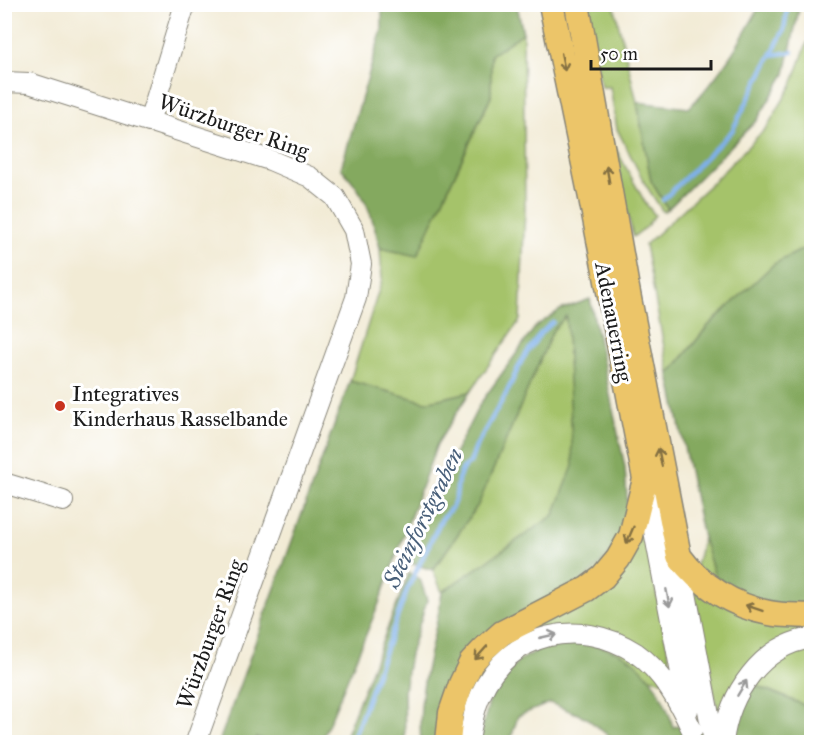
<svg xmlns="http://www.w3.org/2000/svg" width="816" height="747" viewBox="0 0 816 747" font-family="'IM FELL Great Primer',serif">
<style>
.green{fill:#a5c36b;stroke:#607044;stroke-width:1.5}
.forest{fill:#84a95f;stroke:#50623e;stroke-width:1.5}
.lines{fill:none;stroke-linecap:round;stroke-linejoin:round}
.stream{stroke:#7eb0ea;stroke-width:4.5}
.minor-casing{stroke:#878478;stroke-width:22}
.major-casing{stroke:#878478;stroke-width:27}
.minor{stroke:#fff;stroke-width:20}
.major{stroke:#ecc569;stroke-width:24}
.oneway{stroke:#847042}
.oneway2{stroke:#999}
.poi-dot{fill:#c8321e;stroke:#fff;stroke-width:2}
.labels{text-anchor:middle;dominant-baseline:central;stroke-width:6;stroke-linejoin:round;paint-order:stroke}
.street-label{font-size:22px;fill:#1c1c1c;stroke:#fff}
.poi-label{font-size:22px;fill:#1c1c1c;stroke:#fff;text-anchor:start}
.water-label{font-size:24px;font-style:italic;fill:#485f79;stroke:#fff}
</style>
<rect width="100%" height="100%" fill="#fff"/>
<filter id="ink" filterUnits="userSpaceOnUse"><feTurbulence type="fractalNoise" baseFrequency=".0167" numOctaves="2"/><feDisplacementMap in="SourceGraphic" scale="12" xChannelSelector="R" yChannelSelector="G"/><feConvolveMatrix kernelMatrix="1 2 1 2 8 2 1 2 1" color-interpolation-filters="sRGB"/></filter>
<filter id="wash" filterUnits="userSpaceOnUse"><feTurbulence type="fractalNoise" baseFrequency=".008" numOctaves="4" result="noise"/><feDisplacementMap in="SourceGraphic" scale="24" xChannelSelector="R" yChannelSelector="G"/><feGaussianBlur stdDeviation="1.35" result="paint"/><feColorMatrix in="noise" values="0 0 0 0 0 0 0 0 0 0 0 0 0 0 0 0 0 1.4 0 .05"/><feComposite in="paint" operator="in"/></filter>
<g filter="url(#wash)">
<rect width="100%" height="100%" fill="#f2ebd5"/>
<path class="green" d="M585,5H614L637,102L651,181L668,209L663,212L645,184L617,129L610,87H601Z
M523,33L525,209L520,320L470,392L426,402L350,381L382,280L380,248L417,256L491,97V55Z
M807,43L812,47L811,245L774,264L708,326L669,374L645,245L714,181L767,127L792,85Z
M612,142L646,204L655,215L646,227L633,237Z
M566,315L574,466L554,515L442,592L433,570L478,505L553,330Z
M643,527L675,684L510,644L499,645Z
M703,538L715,576L811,605V708L753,684L719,719L692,581Z"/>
<path class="forest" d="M382,5H517L523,33L491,55V96L417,256L380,248C371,212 367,196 341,168L382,29Z
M760,5H800L785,74L757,120L668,209L651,181L637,102L689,108C721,74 739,45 760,5Z
M811,245V605L788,607L739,595L715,576L703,538L669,375L708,326L774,264Z
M590,299L625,467L628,514L623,532L607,557L586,578L505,623L442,742H421C416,688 435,644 442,592L554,515L573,466L566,316L553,330L478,505L433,570L410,563L445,472L480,404L536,326L560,310Z
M350,381L426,402L470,392L437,444L378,606L321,742H266L257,737L255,742H219Z
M409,573L420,579L427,600L410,654L404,690L405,742H343Z
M586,642C599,647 618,650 629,658C653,675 666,700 673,727L719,719L752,684L811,708V742H616L585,717L550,703L518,716L510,742H478L491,696L517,662L548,644Z"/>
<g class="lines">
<path class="stream" d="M771,55L792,52
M663,200L732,131L784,30L788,4
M352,742L407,590L441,520L452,507L456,497L458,479L463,468L470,463L476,446L507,392L522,360L540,334L553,322"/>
</g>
</g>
<g filter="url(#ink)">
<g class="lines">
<defs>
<path id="minor" d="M4,82L29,83L270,160L310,177L335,197L354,230L361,264L356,298L196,742
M149,122L185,4
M4,483L63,501
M645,483L688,710
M679,556L714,742
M469,742C471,726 474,709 481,694C509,631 580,617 636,653C662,671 679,702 692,730
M723,742C729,694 761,645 812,638"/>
<path id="major" d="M577,4L627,288L679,556C700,585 733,606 769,613C783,616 798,615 812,616
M448,742L451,713L461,684L471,663L485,648L502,633L587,589L603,577L618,559L631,536L645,479L591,198L551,4"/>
</defs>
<use href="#minor" class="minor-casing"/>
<use href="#major" class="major-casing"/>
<use href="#minor" class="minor"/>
<use href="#major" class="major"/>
</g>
<defs><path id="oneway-shaft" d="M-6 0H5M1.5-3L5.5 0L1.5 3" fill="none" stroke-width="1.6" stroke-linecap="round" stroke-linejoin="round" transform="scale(1.5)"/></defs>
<g class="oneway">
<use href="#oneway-shaft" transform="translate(563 62) rotate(78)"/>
<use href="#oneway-shaft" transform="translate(608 175) rotate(-100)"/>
<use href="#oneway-shaft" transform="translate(660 457) rotate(-101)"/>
<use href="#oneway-shaft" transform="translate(630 535) rotate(113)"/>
<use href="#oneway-shaft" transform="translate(754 608) rotate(-161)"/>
<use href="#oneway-shaft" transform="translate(481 653) rotate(132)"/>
</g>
<g class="oneway2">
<use href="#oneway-shaft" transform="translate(668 598) rotate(79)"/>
<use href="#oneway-shaft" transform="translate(548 636) rotate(-13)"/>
<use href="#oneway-shaft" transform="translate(742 688) rotate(-59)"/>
</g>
</g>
<circle class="poi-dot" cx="60" cy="406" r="6"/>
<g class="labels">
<g class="street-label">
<text transform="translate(234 126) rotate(19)">Würzburger Ring</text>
<text transform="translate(614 322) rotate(79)">Adenauerring</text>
<text transform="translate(210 634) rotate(-70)">Würzburger Ring</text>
</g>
<g class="poi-label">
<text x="72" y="393">Integratives<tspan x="72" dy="25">Kinderhaus Rasselbande</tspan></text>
</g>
<g class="water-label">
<text transform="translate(423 518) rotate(-64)">Steinforstgraben</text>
</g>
</g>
<rect width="816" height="747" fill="none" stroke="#fff" stroke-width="24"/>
<path d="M591 60v9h120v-9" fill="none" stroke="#1c1c1c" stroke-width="3"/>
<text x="600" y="60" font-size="18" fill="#1c1c1c" stroke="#ffffff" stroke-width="4.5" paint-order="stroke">50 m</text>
</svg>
